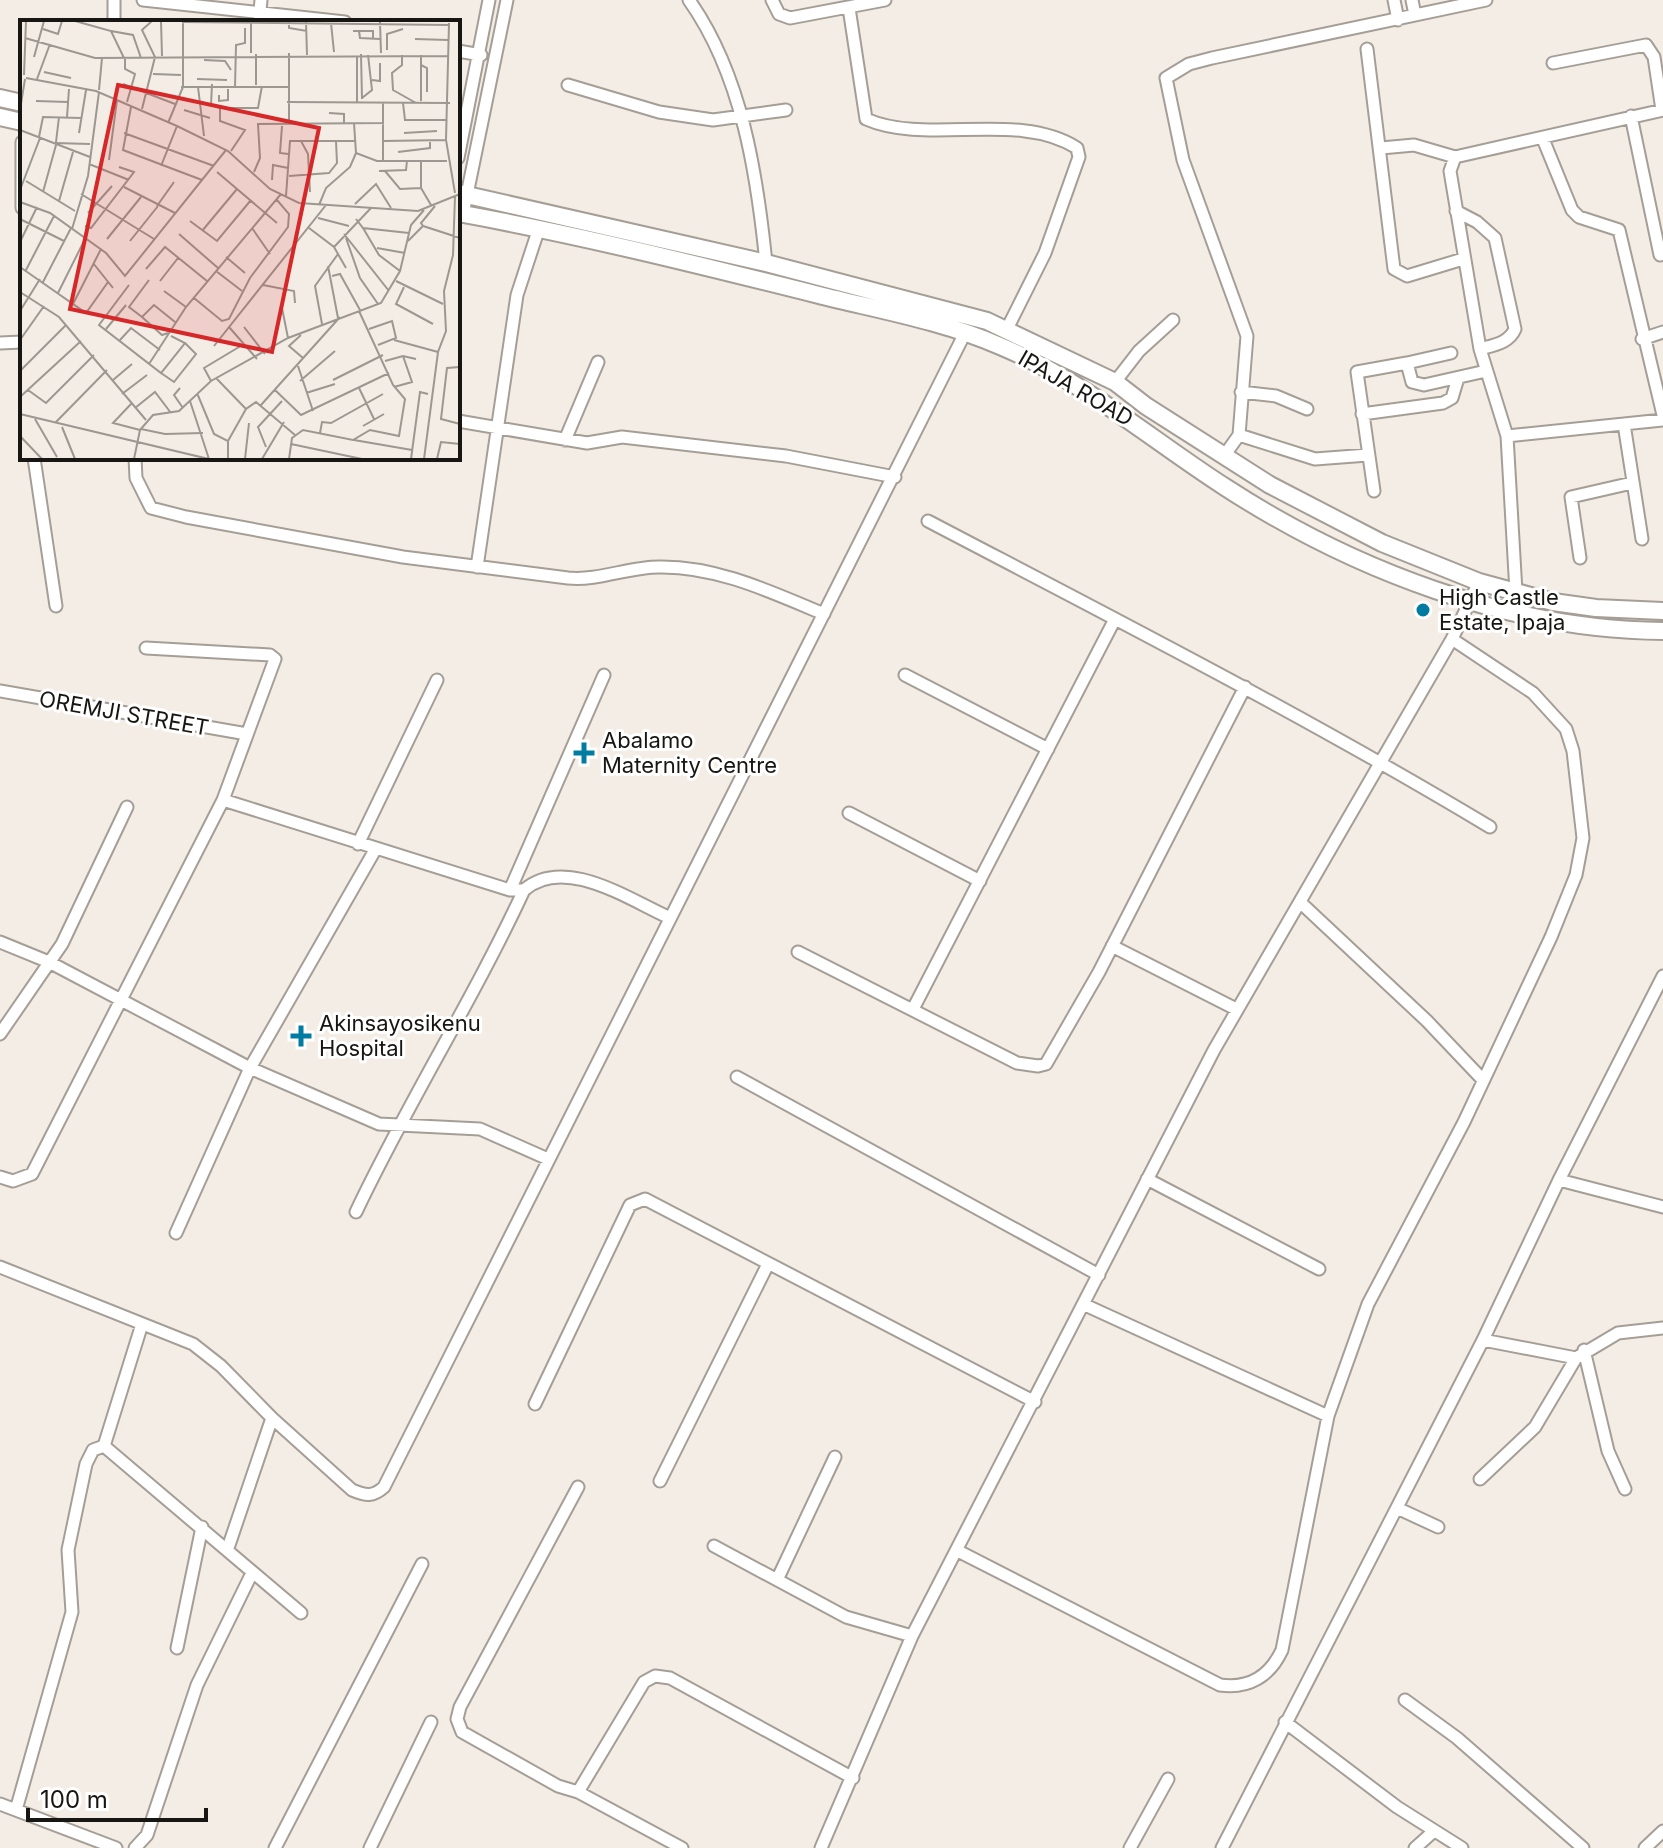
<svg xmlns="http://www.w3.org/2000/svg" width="1663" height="1848" viewBox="0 0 1663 1848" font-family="Inter,sans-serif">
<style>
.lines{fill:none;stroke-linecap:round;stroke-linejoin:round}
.street-casing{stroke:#a59e96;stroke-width:15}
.secondary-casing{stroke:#a59e96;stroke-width:20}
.street{stroke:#fff;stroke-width:11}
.secondary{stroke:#fff;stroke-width:16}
.poi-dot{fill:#007ba2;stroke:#fff;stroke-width:3}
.labels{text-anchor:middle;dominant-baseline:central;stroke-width:6;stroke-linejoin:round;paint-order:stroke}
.street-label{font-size:22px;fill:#181613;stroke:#fff}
.poi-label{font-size:22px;fill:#181613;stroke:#fff;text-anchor:start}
.inset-road{fill:none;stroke:#9c9791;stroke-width:2}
.view{fill:#d62828;fill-opacity:0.15;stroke:#d62828;stroke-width:4}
.inset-edge{fill:none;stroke:#181613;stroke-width:4}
</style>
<rect width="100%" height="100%" fill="#f4ede5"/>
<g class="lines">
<defs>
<path id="street" d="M143,0L345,22
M689,0C742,75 757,174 766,263
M772,0L779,14L790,18L885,0
M1394,0L1398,20
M1412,0L1415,15
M849,8L866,119C927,146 1018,110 1077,148L1079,157L1045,253L1007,329
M114,22V0
M259,22L261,0
M1367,49L1394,269L1407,276L1463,259
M458,51L481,55
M1553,63L1646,45L1654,57L1662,110
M568,85L659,112L713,120L786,110
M1631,116L1660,255
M1543,139L1572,210L1579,217L1619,230L1663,415
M22,142V208
M1381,148L1414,145L1455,157
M458,158L489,0
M1456,211L1477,222L1495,238L1515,329C1509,343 1494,345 1480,349
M463,214L507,0
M1642,339L1663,332
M0,343L22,342
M1407,363L1451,353
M1115,382L1139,351L1173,320
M1241,392L1276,396L1307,409
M1362,414L1443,403L1452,398L1458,378
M458,421L587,443L622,437L786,456L895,477
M1624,424L1642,539
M1239,435L1315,459L1368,455
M1507,436L1663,420
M565,440L598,362
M1224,456L1239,435L1247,336L1183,160L1166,78L1189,64L1212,58L1486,0
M34,458L56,606
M135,458L136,478L151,508L186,517L403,557L568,578C599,581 628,567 659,567C717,566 771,592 824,614
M1374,491L1357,372L1407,363L1412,382L1424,385L1486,371
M928,521C1117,620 1307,717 1490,827
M1580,558L1571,497L1632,483
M477,567L517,295L539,228
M1516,592L1507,436L1480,349L1450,171L1455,157L1663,110
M905,675L1048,749
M0,691L247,734
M223,800L510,890H524C564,855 628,899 668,917
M849,813L980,881
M358,844L437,680
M510,890L604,675
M1301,903L1427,1021L1482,1079
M0,942L49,962L250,1068L379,1124L480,1129L548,1159
M1112,946L1236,1009
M798,952L1017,1063L1038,1066L1046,1064L1099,972L1245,687
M913,1009L1115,619
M0,1034L62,944L127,807
M737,1077L1099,1275
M0,1177L13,1181L32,1174L223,800L275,659L270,655L146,648
M1147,1179L1319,1269
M1559,1180L1663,1207
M356,1212C408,1102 473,1000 524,890
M176,1233L250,1068L375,850
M0,1267L193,1344L221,1366L272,1418L352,1490C366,1496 373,1497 384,1487L965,333
M1085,1305L1328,1416
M1483,1340L1576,1358L1618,1333L1663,1328
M1584,1350L1608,1451L1625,1489
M535,1404L630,1205L645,1199L1035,1402
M104,1446L301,1613
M1480,1479L1535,1427L1576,1358
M660,1481L768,1264
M578,1487L460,1707L457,1719L462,1732L558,1786L578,1792L644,1682L655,1676L670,1678L853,1778
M1397,1508L1438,1527
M714,1546L846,1617L912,1636
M228,1548L272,1418
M958,1551L1220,1685C1249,1689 1270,1676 1282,1650L1328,1416L1368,1304L1464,1122L1551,937L1576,875L1583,838L1573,751L1566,729L1533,693L1452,639
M777,1580L835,1457
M177,1648L202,1527
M1405,1700L1457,1738L1583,1848
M1285,1722L1397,1807L1462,1848
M578,1792L682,1848
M0,1804L116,1848
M16,1810L72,1612L68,1550L86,1464L93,1450L104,1446L142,1324
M135,1848L147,1835L197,1685L252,1573
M275,1848L422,1564
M370,1848L431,1722
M821,1848L912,1636L1214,1050L1452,639L1479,582
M1130,1848L1168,1779
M1222,1848L1483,1340L1559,1180L1663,976
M1415,1848L1434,1831
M1645,1848L1663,1831"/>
<path id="secondary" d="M0,98L22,103
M0,117L22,122
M458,193L766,263L987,321L1115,382L1146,406L1270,485L1382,543L1479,582L1553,602L1596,608L1663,611
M458,213C579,235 699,265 819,295C879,310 943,321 1000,346C1084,381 1149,438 1225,487C1353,570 1509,630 1663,631"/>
</defs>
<use href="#street" class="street-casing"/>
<use href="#secondary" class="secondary-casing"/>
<use href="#street" class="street"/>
<use href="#secondary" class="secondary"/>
</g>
<g class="poi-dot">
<circle cx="1423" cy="610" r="8"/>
<path d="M580 741h8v8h8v8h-8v8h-8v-8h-8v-8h8z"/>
<path d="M297 1024h8v8h8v8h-8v8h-8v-8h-8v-8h8z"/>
</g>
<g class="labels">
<g class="street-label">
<text transform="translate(1076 388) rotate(30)">IPAJA ROAD</text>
<text transform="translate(124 713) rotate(10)">OREMJI STREET</text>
</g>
<g class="poi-label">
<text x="1439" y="597">High Castle<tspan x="1439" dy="25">Estate, Ipaja</tspan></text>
<text x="602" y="740">Abalamo<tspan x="602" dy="25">Maternity Centre</tspan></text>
<text x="319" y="1023">Akinsayosikenu<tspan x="319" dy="25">Hospital</tspan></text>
</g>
</g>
<g transform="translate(20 20)">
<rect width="440" height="440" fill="#f4ede5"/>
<path class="inset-road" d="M55,1L91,11L104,38M141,1L142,36M162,2L429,5M269,2V8L287,11M286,2L287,35M360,2L361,33M311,3L314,32M429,3L426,120L435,173M23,9L38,14L42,1M91,11L113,15L121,38M333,11H353V18M339,11L340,18L360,19M5,18L75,38L429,36M395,19L428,20M367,30V14L383,9M231,33V2M269,33V103M341,34L342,79M382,35V45L372,53L373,70L396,83M401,35V81M14,37L24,1M105,38V49L115,54L107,82M184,40L205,41L211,50M401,45L407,48V72M24,52L51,58M133,54L161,55M4,55L6,1M6,58L76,71L157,106L208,131L250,169L279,183L398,191L440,174M17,59L30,24M177,59L207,60M352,60L360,61V43M103,64L155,84M192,64L191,85L200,88H238L242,66M236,65V34M161,67H269M178,67L184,116M215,67L216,25L225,23V8M79,70L82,38M199,75V81L208,80V69M342,78L352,70L348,35M16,81L48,82M267,82L430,83M337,83V36M363,83V141M383,83L385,100H426M111,87L103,130L182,160M200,88V101L225,110L211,131M122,89L135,37L122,10L132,1M0,90L5,59M164,90L190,98M309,93L324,94V103M47,97L49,69M148,103L163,67V2M334,103L336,133L357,141H427M262,106L260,133L268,134M0,110L70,137M59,113L66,70M104,113L194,146M384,113L417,111M19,117L23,97L61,98M281,121L288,134L290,172M364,121L426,120M36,122L39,97M35,123L70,124M378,132L410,128V122M89,140L97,80M401,141V168L411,185M69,144L109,160M141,146L157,106M359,151L386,150L387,141M365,151L380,169L401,168M197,152L257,203M234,152L240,138L238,104L364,103M269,156L309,153L317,143L316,121M252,160L253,145L268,148M6,161L55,191M104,167L155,193M0,170L20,118M23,172L36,125M61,174L134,219M266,176L270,121H335M39,181L53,132M0,182L30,193L86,233L105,256L206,130M335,184L356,164L371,188M299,185L306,168L330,147L336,133M137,186L154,162M68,193L92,166M298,198L329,206M0,199L44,221M336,199L343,208L389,213M170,201L197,221L231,180M65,206L71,208L114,152L99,147M403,206L401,203L415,186M232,208L250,234M289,208L314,227L326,248M343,208L359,235L380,251M52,209L68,156L79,72M182,211L217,169M159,214L198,248M324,214L369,271M326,218L340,258L358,284M87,219L121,177M110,221L138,186M388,221L403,206L440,218M0,222L17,187M314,227L351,188M357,228L385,233M206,237L225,253M73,243L93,268M308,246L318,298M0,247L66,293L88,262M126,249L145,227L187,261M6,250L34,196M196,251L222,271M312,256L320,254L340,290M129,260L109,287L122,297L134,285L155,302M140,261L158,238M376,261L423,284M23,262L51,208M109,265L79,305L141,353L165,323L151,316M243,265L274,271L275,283M384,267L376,284L413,304M144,271L166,287M0,272L39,297L126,400M38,273L65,219M174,278L202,301L209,299L230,258L268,207L269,194L257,180M53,284L81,229M262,288L268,318M0,291L20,259M122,297L142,315L148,313M302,304L295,266L318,234M209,307L237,339M224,307L245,334M86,309L106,285M349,309L372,301L376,318L358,325M281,315L269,326L283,338M0,320L24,286M100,320L111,308L140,330M374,320L418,332M194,326L306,185M365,341L383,336L396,339M129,344L166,287L261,174M278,346L293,391M440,347L427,348L421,399L440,404M1,350L46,305M141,353L154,362L176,334L165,323M196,358L226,389M93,360L112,344M313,360L363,335M191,361L184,348L224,324M280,361L315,331M374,367L392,362L383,336M160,368L154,375L163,388M339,368L354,399M8,370L26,383L74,335M255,370L281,395L369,353M177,373L194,414L208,421V439M286,373L315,364M102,374L127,355M0,377L61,321M111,384L93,403L120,410M241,385L320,297M115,388L135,372L151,393M0,394L189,439L170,381M15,399L37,437M36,402L87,350M343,406L364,394M42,407L55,439M121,409L145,414L183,413M300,413L302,402L311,403L363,374M0,416L22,439M334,420L392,430M208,421L226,389L236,382L275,415M271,424L342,439M246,427L238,407L262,381M114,439L120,410L133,395L159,391L191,361L268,318L361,283L380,251L391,205L404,190M225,439L229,403M242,439L264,402M269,439L272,418L283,410L333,420L350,410L379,416L385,379L373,365L339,291M391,439L400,372L408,374M404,439L418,332L426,311L424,271L433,235L435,176M417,439L421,422L440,424"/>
<path class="view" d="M98,65L299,108L252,332L50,289Z"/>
<rect width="440" height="440" class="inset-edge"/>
</g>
<path d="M28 1808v12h178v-12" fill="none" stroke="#181613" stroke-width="4"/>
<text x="40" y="1808" font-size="24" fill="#181613" stroke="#ffffff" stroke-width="6" paint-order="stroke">100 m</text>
</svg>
